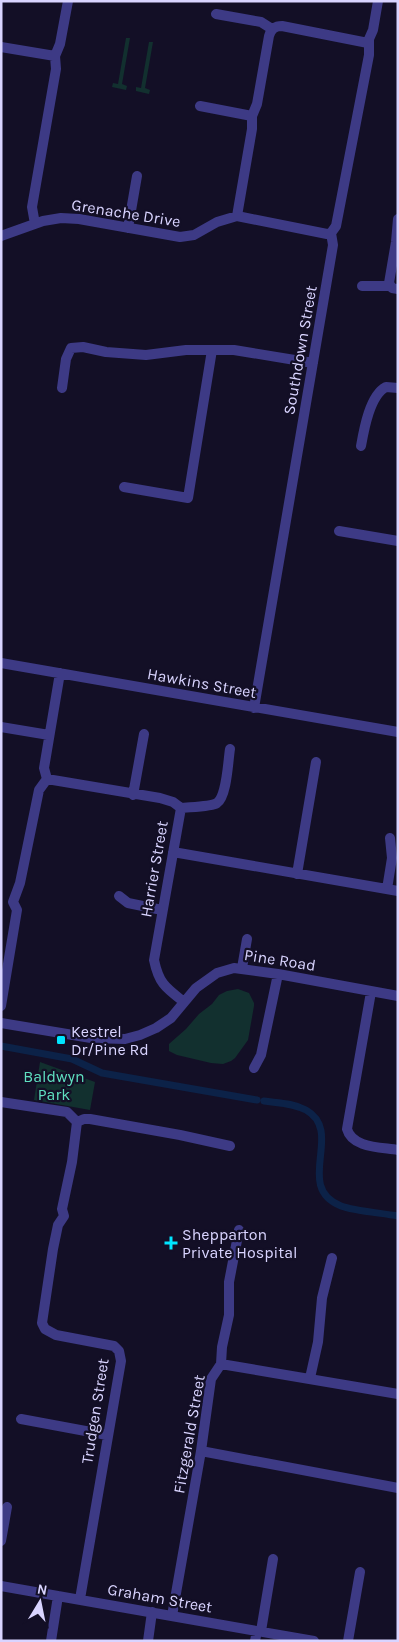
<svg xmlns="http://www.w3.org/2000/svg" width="399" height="1642" viewBox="0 0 399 1642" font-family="Karla,sans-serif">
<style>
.green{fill:#12302f}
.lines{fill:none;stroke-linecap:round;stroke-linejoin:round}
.canal{stroke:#0c2248;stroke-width:7}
.minor{stroke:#3d3a85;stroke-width:10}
.poi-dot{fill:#00e5ff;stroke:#130f26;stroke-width:2}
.labels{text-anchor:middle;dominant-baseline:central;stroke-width:4.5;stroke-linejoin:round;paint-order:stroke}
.street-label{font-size:16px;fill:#d9d4ff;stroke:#130f26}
.poi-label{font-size:16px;fill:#d9d4ff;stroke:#130f26;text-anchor:start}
.park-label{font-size:16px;fill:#5fe0c0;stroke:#130f26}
</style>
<rect width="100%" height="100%" fill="#130f26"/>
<path class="green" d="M126,38H130L122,84L127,86L126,90L112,87L113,83L118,84Z
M149,42H153L145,88L150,90L149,94L136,91V87L141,88Z
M238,989L249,993L254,1003V1006L248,1040L235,1058L231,1061L223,1064L211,1063L177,1055L169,1051V1044L186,1029L199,1014L212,1004L219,995L227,991Z
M40,1062L95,1082L90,1110L34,1100Z"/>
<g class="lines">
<path class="canal" d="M1,1046L72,1059L102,1073L257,1100
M264,1101C278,1103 293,1103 306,1110C345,1132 293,1187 341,1206C354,1211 382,1213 398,1216"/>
<path class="minor" d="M216,14L261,22L272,29
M1,47L55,56
M200,106L252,116
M237,216L252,129V116L257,104L269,36C271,29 275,26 282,26L368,43
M398,219L396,242L389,283L392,288L398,289
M35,224L32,207L56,69L55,56L60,44L68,1
M128,228L137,176
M1,236L43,221L61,218L79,219L180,237L194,235L217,222L237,216L327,234L331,233
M362,286H390
M62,388L66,359L71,348L83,347L106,352L146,355L186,350H234L313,363
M361,446C364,429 370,395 386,387L398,388
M124,487L188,498L212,350
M339,531L398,541
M1,663L398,732
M254,708L333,245L331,233L336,226L369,55V39L373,30L378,1
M1,727L49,735
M47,779L160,798L173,802L181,808L154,960C159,984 166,988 184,1002
M133,795L144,734
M181,808C189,807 211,807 217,803C227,796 228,761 230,749
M173,852L398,891
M297,874L316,762
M387,889L392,858L390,838
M119,896L128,903L162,910
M242,968L247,939
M371,992L347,1129C352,1148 381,1147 398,1150
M1,1006L17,910L13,902L20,883L39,790L47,779L44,768L60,673
M1,1023L91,1038L125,1039L140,1035L156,1028L171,1018L196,988L217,973L234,968L278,974L398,996
M254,1068L261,1055L278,974
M1,1102L67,1112L77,1122
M77,1122L72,1162L62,1209L64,1216L58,1225L53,1249L42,1323L45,1329L56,1335L114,1346L119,1351L121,1361L80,1599
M77,1122L84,1119H90L180,1135L230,1146
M221,1364L398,1394
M310,1378L318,1342L322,1298L332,1258
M21,1419L107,1435
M201,1451L398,1488
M1,1541L7,1507
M1,1586L314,1641
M172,1616L201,1451L211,1379L221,1364L222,1347L229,1315V1282L239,1230
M261,1631L273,1559
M51,1641L58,1596
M148,1641L152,1612
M255,1641L257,1631
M348,1641L360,1572"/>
</g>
<g class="poi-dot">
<rect x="56" y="1035" width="10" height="10" rx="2.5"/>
<path d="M168.5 1235.5h5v5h5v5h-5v5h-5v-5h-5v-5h5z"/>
</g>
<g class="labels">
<g class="street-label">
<text transform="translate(126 213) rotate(9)">Grenache Drive</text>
<text transform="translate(300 350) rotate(-80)">Southdown Street</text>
<text transform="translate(202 683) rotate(10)">Hawkins Street</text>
<text transform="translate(154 869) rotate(-80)">Harrier Street</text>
<text transform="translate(280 960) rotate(9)">Pine Road</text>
<text transform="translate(95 1411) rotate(-81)">Trudgen Street</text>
<text transform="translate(189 1434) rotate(-80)">Fitzgerald Street</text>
<text transform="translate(160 1598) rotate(10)">Graham Street</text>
</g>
<g class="poi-label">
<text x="71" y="1031">Kestrel<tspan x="71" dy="18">Dr/Pine Rd</tspan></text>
<text x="182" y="1234">Shepparton<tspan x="182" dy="18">Private Hospital</tspan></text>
</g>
<g class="park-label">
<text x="54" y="1076">Baldwyn<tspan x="54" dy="18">Park</tspan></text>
</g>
</g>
<rect width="399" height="1642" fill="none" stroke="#d9d4ff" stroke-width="5"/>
<g transform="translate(40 1602) rotate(10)" stroke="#130f26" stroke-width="4" paint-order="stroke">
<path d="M0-4L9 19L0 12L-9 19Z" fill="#d9d4ff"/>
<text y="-8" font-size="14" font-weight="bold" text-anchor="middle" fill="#d9d4ff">N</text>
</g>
</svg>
